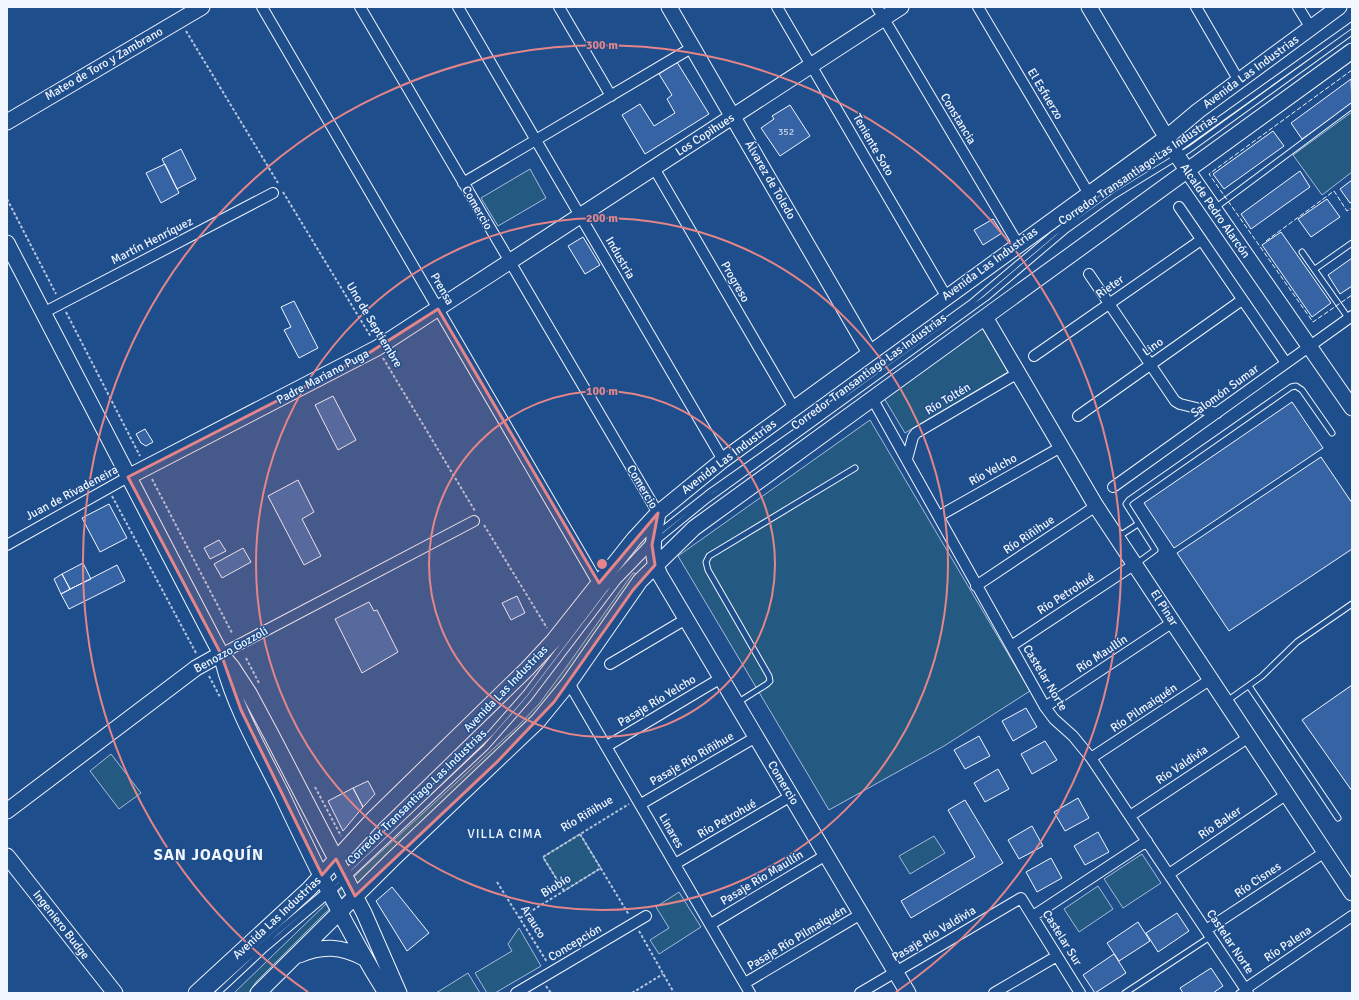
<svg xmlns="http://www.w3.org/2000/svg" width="1359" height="1000" viewBox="0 0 1359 1000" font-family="Signika,sans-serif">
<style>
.green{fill:#245a82;stroke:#a8bbd7}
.building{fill:#3563a3;stroke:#f2f6ff}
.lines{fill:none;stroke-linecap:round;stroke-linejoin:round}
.lane-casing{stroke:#f2f6ff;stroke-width:7}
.street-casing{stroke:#f2f6ff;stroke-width:12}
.secondary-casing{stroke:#f2f6ff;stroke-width:17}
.path{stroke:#b3c4dc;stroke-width:2;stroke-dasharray:3 2;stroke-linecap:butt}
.lane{stroke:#1f4e8c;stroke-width:5}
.street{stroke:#1f4e8c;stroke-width:10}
.secondary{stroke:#1f4e8c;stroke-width:15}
.fence{stroke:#f2f6ff;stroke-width:1;stroke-dasharray:5 2;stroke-linecap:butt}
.marked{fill:#e38589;fill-opacity:0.2;stroke:#e38589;stroke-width:3;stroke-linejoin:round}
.ring{fill:none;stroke:#e38589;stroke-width:2}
.labels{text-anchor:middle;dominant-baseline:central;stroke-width:3;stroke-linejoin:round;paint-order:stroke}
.number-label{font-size:10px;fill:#c3d1e8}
.street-label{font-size:12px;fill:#f2f6ff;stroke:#1f4e8c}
.neighbourhood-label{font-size:13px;letter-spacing:1px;fill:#f2f6ff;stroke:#1f4e8c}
.district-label{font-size:16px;font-weight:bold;letter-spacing:1px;fill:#f2f6ff;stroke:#1f4e8c}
.centre{fill:#e38589;stroke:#1f4e8c;stroke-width:2}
.ring-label{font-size:12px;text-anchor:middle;font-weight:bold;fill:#e38589;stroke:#1f4e8c;stroke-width:3;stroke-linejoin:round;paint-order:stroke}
</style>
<rect width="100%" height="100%" fill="#1f4e8c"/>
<path class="green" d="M1352,112V172L1322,195L1293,155Z
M530,169L546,198L498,226L481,198Z
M980,324L1008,372L905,433L884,398Z
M870,420L1030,691L944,746L829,810L678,556Z
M633,573L639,574L547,703L400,844L323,915L256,982L249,993H234L361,870L517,727L539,704L565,669Z
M111,754L141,793L119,809L90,771Z
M580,834L601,868L564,891L543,857Z
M934,836L945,853L910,874L899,856Z
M1142,854L1161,883L1123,908L1104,879Z
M1098,886L1113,909L1079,932L1064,909Z
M679,892L701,927L659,954L650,940L669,928L656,907Z
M519,928L541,966L495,993H487L475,973L512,951L508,944Z
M468,973L480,993H436Z"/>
<path class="building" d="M677,62L709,114L645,154L622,115L640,104L654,126L675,113L667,99L672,95L659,74Z
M1351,79L1352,104L1302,139L1291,123Z
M790,105L810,136L780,156L761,128L774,119L772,116Z
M1273,131L1284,146L1224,189L1213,174Z
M181,149L196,179L177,189L162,159Z
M165,164L179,193L161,203L146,173Z
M1300,171L1310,187L1251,229L1241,214Z
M1352,180V202L1350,203L1340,189Z
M1327,199L1340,217L1311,237L1298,219Z
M993,219L1002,233L983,245L974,230Z
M1281,232L1331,303L1312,317L1262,245Z
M583,237L600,265L585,274L568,246Z
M1352,258V286L1340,294L1328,275Z
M294,301L318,348L299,358L284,330L291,327L281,307Z
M333,396L356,440L338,450L315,405Z
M1292,402L1323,448L1174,548L1144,503Z
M145,429L153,442L146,446L141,443L136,434Z
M1321,457L1352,503V549L1229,631L1177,553Z
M298,480L314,512L302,519L321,556L304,565L268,496Z
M109,504L127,538L100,552L82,518Z
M219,540L226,551L210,559L204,548Z
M243,548L251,562L222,578L214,564Z
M83,563L91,579L70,589L62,574Z
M117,565L125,581L69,609L61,594Z
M62,574L70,589L61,594L54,579Z
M517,596L525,613L511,620L502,603Z
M369,602L374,611L377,610L398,652L362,673L335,619Z
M1352,685V791L1302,720Z
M1026,708L1037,727L1013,741L1002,721Z
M979,736L990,756L965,769L954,750Z
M1045,741L1057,760L1032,774L1021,754Z
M998,769L1009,789L985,802L974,783Z
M368,781L375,794L363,807L353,788Z
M353,788L363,807L343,831L328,801Z
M1078,798L1089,818L1065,831L1054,812Z
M965,800L1003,863L911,918L901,901L975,857L948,810Z
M1032,826L1043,846L1019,859L1008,840Z
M1098,832L1109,852L1085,865L1074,846Z
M1051,858L1062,878L1037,892L1026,872Z
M392,887L429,933L407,951L376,901Z
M1177,913L1189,931L1158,952L1146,933Z
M1138,922L1150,941L1119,961L1107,943Z
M1114,954L1126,973L1095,993L1083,975Z
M1211,968L1223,986L1213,993H1183L1180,988Z"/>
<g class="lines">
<defs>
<path id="lane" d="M1215,208L1352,106
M1302,252L1349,319
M1315,269L1352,243
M658,533L711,491L802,427L850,390L972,302L1053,234L1108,193L1174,152L1352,25
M1118,537L1138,524
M657,541L706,501L986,298L1065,231L1115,195L1190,149L1352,32
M1136,564L1155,550L1126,504L1129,500L1291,387L1296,386L1302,390L1332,433
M1249,686L1338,818
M1227,701L1262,676L1297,642L1352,604
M737,703L767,684L770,681L769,676L708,570L706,562L709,556L855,468
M209,993L279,930L328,889L491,733L526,693L605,589L651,540
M218,993L266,948L331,893L486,747L529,698L618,581L651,547
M1125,993L1210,937
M1239,993L1245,989"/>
<path id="street" d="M262,7L598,583
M360,7L658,513
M458,7L723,460
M559,7L611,96
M777,7L946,296
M877,7L1018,244
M978,7L1089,194
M1196,7L1239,81
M1298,7L1311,28
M654,168L794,408
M463,183L693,47
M1179,207L1286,363
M1089,274L1175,401L1180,404L1217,413
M43,313L273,193
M1034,356L1201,240
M872,398L1045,707L1054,719L1073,736L1091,758L1248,993
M1078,416L1242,300
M907,459L913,437L916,433L1018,373
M1113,487L1352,316
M939,516L1061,447
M7,545L128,477
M976,586L1096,506
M1011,646L1135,564
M221,654L474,521
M610,664L686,619
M569,683L750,993
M1045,707L1173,622
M607,746L721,678
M1091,758L1211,679
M641,804L756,737
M1130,816L1249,737
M675,864L791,796
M1169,874L1287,794
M1033,916L1147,841
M711,924L826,855
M1206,930L1325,852
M745,983L861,914
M1245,989L1352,916
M516,993L646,916
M860,993L1021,898L1080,993
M994,993L1057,956"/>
<path id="secondary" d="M669,7L870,353
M1089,7L1178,157L1352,408
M7,122L202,7
M7,243L211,635L221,654L232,667L249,693L272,736L364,913L399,993
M985,317L1096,506L1352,893
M128,477L377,348L901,7
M658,513C654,536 649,554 660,575L908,993
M223,662C235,708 260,751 281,793C313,861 346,929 386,993
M7,811L196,668L221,654
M7,856L115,993
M299,955C322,945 341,946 364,958
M196,993L309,889L374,818L527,669L554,640L634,539L658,513L723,460L1166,138L1198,111L1339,7
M258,993L394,858L538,721L569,683L640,581L694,528L1352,51"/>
</defs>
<use href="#lane" class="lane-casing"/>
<use href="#street" class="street-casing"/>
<use href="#secondary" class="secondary-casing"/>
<path class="path" d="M186,31L278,183
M283,192L371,337
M7,199L56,294
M66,312L140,456
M383,358L475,511
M152,479L232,633
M112,496L196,653
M484,525L547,628
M246,658L259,683
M209,676L220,697
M315,787L341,836
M580,834L629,915
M497,882L547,962
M564,891L543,857L629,804
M520,918L601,868
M639,931L674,993
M546,986L551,993
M632,993L663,974"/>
<use href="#lane" class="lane"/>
<use href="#street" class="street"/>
<use href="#secondary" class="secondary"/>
<path class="fence" d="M1352,70L1209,174L1313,322L1352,295
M1266,241L1334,191L1347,211L1352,208"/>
</g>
<path class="marked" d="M438,309L599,583L658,513L652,545L655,565L633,590L554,702L497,762L355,896L336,859L322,875L241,710L221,654L128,477L361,358Z"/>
<g class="ring">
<circle cx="602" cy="564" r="173"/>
<circle cx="602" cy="564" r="346"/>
<path d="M308 992A519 519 0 1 1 896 992"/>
</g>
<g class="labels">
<g class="number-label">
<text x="786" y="132">352</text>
</g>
<g class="street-label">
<text transform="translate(104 64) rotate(-30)">Mateo de Toro y Zambrano</text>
<text transform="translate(1251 72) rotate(-36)">Avenida Las Industrias</text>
<text transform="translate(1045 94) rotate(59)">El Esfuerzo</text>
<text transform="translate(958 119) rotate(59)">Constancia</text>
<text transform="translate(705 135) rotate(-33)">Los Copihues</text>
<text transform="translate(873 145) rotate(60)">Teniente Soto</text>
<text transform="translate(1138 170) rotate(-34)">Corredor Transantiago Las Industrias</text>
<text transform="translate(770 180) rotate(60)">Álvarez de Toledo</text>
<text transform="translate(477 208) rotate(60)">Comercio</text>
<text transform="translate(1215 211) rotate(55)">Alcalde Pedro Alarcón</text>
<text transform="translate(152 241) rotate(-27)">Martín Henríquez</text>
<text transform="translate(620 258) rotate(60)">Industria</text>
<text transform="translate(990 264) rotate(-36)">Avenida Las Industrias</text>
<text transform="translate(735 282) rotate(60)">Progreso</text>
<text transform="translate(1110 287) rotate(-35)">Rieter</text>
<text transform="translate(442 289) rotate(60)">Prensa</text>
<text transform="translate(374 325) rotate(59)">Uno de Septiembre</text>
<text transform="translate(1153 347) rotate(-35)">Lino</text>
<text transform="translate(869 372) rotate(-36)">Corredor Transantiago Las Industrias</text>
<text transform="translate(323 377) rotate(-28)">Padre Mariano Puga</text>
<text transform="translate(1225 391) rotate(-36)">Salomón Sumar</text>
<text transform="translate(948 399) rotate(-31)">Río Toltén</text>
<text transform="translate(729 457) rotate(-37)">Avenida Las Industrias</text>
<text transform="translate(993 470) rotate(-29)">Río Yelcho</text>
<text transform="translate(642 487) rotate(59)">Comercio</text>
<text transform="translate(72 493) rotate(-28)">Juan de Rivadeneira</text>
<text transform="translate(1029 535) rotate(-34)">Río Riñihue</text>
<text transform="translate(1066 594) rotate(-33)">Río Petrohué</text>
<text transform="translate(1164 608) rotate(57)">El Pinar</text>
<text transform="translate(231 650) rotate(-29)">Benozzo Gozzoli</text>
<text transform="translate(1102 654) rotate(-33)">Río Maullín</text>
<text transform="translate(1045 678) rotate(59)">Castelar Norte</text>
<text transform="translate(506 689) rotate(-46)">Avenida Las Industrias</text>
<text transform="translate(657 701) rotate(-31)">Pasaje Río Yelcho</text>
<text transform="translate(1144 708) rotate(-34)">Río Pilmaiquén</text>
<text transform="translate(692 759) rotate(-30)">Pasaje Río Riñihue</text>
<text transform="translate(1182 765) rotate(-34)">Río Valdivia</text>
<text transform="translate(783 783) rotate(59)">Comercio</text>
<text transform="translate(417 797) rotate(-44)">Corredor Transantiago Las Industrias</text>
<text transform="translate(587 814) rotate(-31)">Río Riñihue</text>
<text transform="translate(727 819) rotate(-30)">Río Petrohué</text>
<text transform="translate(1220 823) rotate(-34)">Río Baker</text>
<text transform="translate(671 831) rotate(60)">Linares</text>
<text transform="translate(762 878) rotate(-31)">Pasaje Río Maullín</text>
<text transform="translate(1258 880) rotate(-34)">Río Cisnes</text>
<text transform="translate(556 886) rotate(-32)">Biobío</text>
<text transform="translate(277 918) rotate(-43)">Avenida Las Industrias</text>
<text transform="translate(533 922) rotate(58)">Arauco</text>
<text transform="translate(61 925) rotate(52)">Ingeniero Budge</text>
<text transform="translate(934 934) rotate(-31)">Pasaje Río Valdivia</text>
<text transform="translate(797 938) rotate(-31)">Pasaje Río Pilmaiquén</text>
<text transform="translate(1062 938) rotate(58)">Castelar Sur</text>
<text transform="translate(1230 942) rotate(56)">Castelar Norte</text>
<text transform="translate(575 943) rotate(-31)">Concepción</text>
<text transform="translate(1288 944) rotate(-34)">Río Palena</text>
</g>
<g class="neighbourhood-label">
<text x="505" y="834">VILLA CIMA</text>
</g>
<g class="district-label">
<text x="209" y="855">SAN JOAQUÍN</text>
</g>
</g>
<circle cx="602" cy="564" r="6" class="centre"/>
<g class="ring-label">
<text x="602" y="49">300 m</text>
<text x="602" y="222">200 m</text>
<text x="602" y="395">100 m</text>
</g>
<rect width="1359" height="1000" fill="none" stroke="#f2f6ff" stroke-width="16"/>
</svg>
